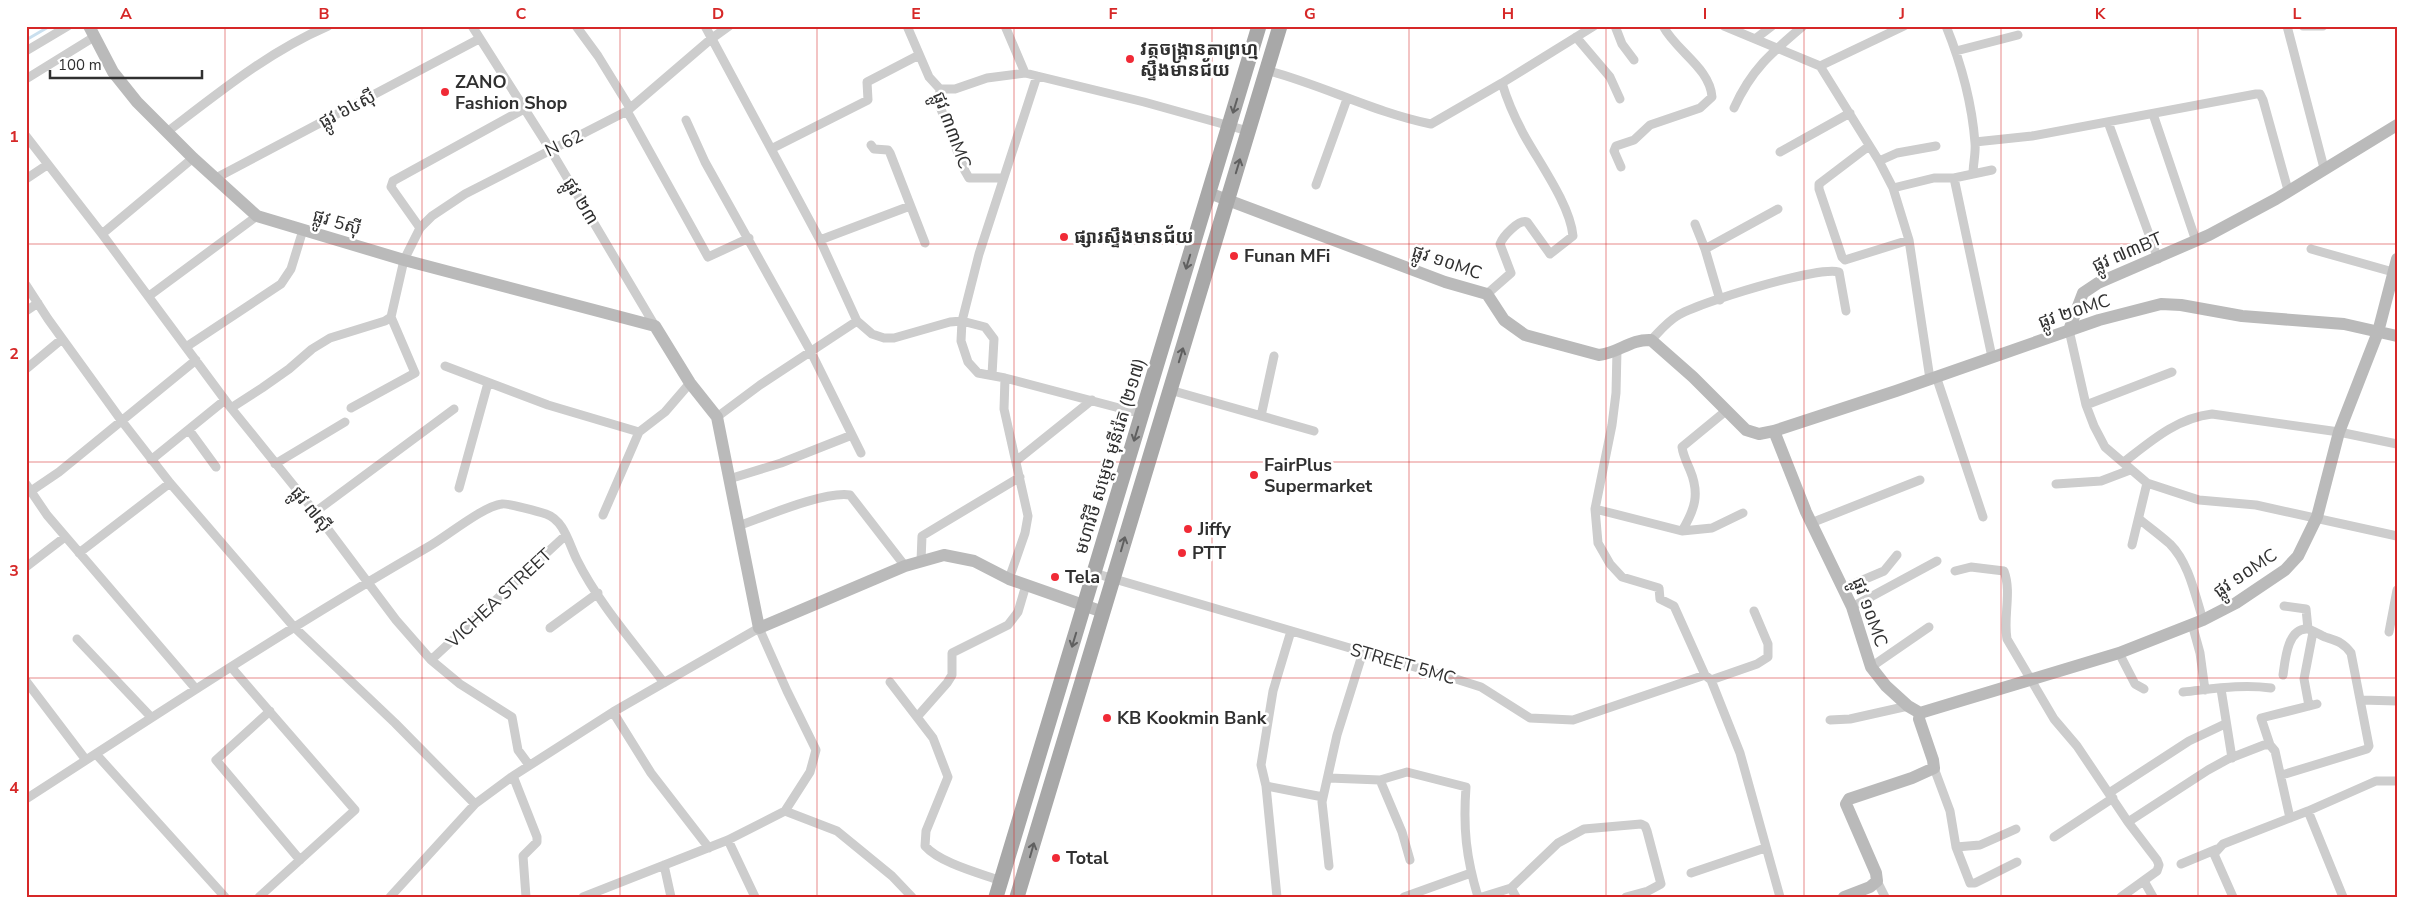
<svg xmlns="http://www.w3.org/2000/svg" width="2423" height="923" viewBox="0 0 2423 923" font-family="'Nunito Sans','Noto Sans Khmer',sans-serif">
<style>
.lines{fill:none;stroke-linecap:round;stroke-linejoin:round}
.stream{stroke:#c9dfee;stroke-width:3}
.street{stroke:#cdcdcd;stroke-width:9}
.secondary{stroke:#bababa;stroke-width:12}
.primary{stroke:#a8a8a8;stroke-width:15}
.oneway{stroke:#606060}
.grid{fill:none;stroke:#d62828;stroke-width:1;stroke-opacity:0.55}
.poi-dot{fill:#f02a36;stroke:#fff;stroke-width:2}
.labels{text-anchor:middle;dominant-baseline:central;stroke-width:5;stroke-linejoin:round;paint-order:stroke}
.poi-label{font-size:18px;font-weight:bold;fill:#303030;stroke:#fff;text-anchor:start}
.street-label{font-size:18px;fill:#303030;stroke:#fff}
.neatline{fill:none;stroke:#d62828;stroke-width:2}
.grid-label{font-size:16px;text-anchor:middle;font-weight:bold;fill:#d62828}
</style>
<rect width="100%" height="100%" fill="#fff"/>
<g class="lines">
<path class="stream" d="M26,40L50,26"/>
<path class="street" d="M472,26L550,149L655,326
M576,26L598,56L630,108
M705,26L820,240L857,321L872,334L884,338H894L950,322L962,321L985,327L994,339L992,375
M907,26L929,77L940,89L939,104L965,171L969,178H1002
M1005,26L1025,73
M1615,26L1622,44L1634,60
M1724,26L1820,66L1879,161L1893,188L1909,240L1930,379
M2287,26L2324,168
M2303,26H2323
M1576,37L1610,77L1620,99
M1755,39L1772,26
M26,51L68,26
M1956,51L2018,35
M1820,66L1904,26
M1266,70C1323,85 1373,112 1431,124L1502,83L1594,26
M1037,76L979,254L962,321L961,341L968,362L978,373L1005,378L1142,414
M26,79L94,37
M940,89H955L987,78L1025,73L1144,102L1248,131
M1734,108C1751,70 1771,53 1803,26
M627,111L708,257L749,238
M2153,114L2196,241
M686,120L705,162L811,352L861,453
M2108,122L2158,259
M167,132C218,93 268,52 328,26
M26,136L102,234L231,408L315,512L396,620L431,660L460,684L512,717L518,750L529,765
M1975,142L2032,136L2256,94H2260L2263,100L2288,190
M871,145L874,149L888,150L890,153L925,243
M1869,146L1819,184V189L1842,257L1845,260L1909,240
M771,149L868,100L867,82L919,55
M1780,152L1850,113
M1879,161L1897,153L1936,146
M1621,167L1614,151L1616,146L1634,140L1650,125L1700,108L1712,97C1710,68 1676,51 1663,26
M1973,174L1992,170
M216,178L479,39
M1954,178L1992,357
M26,179L47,165
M1316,185L1347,99
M1893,188L1934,178H1954L1973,174C1973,164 1976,153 1975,143C1972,103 1961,63 1946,26
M1695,224L1705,249L1720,300
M420,228L391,187L393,181L524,109
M102,234L193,158
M820,240L910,206
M1705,249L1778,209
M2311,249L2393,272
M26,285L48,319L121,420L170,483L294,627L395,723L475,804
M1487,294L1511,273L1500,244C1503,236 1519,219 1527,222L1550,254L1573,236C1570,204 1538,161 1523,133C1515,118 1507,100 1502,83
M149,296L257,216
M26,311L38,303
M2069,330L2086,405L2094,426L2105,447L2147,483L2199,500L2256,505L2397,536
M1651,340C1659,332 1667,322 1677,316C1697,303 1817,266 1839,272L1846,311
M186,347L281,284L291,269L303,230
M1617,350L1616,393L1612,425L1595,509L1598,543L1610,564L1622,577L1659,588L1660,599L1674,606L1705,675L1711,680L1740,753L1780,897
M445,366L548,405L639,432L665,412L690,383
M26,369L62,339
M1936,376L1983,517
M1005,378L1004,409L1028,516L1025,533L1009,579
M1170,390L1314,431
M2086,405L2172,372
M231,408L262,388L289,369L312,349L330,338L385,321L391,317
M351,408L415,373L391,317L404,260L420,228L432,216L465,194L627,111L711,39L729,26
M1261,416L1274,356
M717,417L760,385L857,321
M189,430L216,467
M151,460L225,400
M1016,461L1092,400
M2124,462C2151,441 2177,418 2212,414L2339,432L2397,444
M275,464L345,422
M729,479L781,463L852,435
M26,484L47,515L196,689
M2056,484L2101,481L2130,470
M459,488L488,383
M31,491L59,472L196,360
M1595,509L1682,531L1712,528L1743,513
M315,512L454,409
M603,515L639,432
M2139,519C2149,527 2160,535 2170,544C2189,563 2195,595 2203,620
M1811,523L1920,480
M738,526C764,517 824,491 850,495L905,566
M1682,531C1695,509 1700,494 1690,470C1687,463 1683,455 1682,447L1727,410
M2132,545L2147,483
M79,553L170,483
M921,561L922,536L1020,477
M26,567L65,537
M1955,571L1971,567L2004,571C2012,592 2003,617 2007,639L2054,719L2077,746L2128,822L2157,860L2159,865L2157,871L2121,897
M1094,573L1459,680L1481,687L1530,718L1573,720L1705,675
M1844,588L1884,571L1897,555
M2284,606L2306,609L2308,629
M1852,607L1937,561
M2192,624L2200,653L2205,690
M550,628L598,593
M2389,632L2397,590
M77,639L151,717
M2119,653L2135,684L2144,689
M431,660L566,535
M231,667L355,810L259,897
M1871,667L1929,627
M1711,680L1757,664L1768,657V644L1754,611
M26,681L86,760
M890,682L933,738L948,777L926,831L925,846C940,863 979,873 1001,881
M2221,689L2232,758
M2183,692C2213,689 2241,684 2271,688
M2361,700L2397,701
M2309,706L2304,679L2313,632
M270,711L216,760L300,860
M613,712L651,773L709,848
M917,717L947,683L952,675V653L1008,625L1018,612L1026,585
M1830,720L1850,719L1908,706
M96,754L225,897
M1934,768L1950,811L1956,847L1970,883H1975L2017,862
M2282,775L2367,749L2369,746L2351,653C2343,642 2337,641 2325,637C2320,635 2311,629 2307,629C2287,628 2285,662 2283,675
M513,776L537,837V842L523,856L526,897
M1329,778L1380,780L1407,772L1466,787C1463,828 1466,857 1478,897
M1380,780L1402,832L1410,860
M1266,786L1323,797
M2109,793L2189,741L2225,724
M26,799C159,713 291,626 428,547C446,537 483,506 502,504C507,503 540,512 546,514C564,520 569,544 577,560C599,604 634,643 664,683
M785,811L837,831L892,876L912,897
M2308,811L2343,897
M2290,818L2275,751L2270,745L2261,718L2317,704
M2128,822L2208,770L2228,759L2264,745H2270
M2054,837L2113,798
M728,840L755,897
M1956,847L1980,845L2016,829
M2181,864L2217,849
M664,865L671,897
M1329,866L1322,802L1337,735L1363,652
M1691,873L1765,848
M1877,881L1885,897
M2144,881L2153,897
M1511,888L1516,897
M390,897L475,804L513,776L613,712L759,628L787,691L816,750L810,772L785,811L728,840L583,897
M1277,897L1266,786L1261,765L1273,691L1291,631
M1404,897L1471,873
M1482,897L1511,888L1558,843L1584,829L1641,824L1645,826L1647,831L1661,884L1648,891L1626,897
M2233,897L2214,854L2223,844L2308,811L2376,781H2397"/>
<path class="secondary" d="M89,26L113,72L137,102L193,158L257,216L404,260L655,326L690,383L717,417L759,628L905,566L944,555L974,561L1009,579L1103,612
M1209,193L1445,282L1487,294L1504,320L1525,335L1599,355C1619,353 1630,339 1651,340L1693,377L1746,430L1759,434L1774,431L1806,512L1852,607L1871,667L1886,686L1908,706L1920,713L2119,653L2203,620L2236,603L2285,570L2298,556L2317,517L2339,432L2378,332L2397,259
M2069,330L2083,293L2098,283L2209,235L2276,199L2397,125
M1774,431L1896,391L2099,320L2161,304L2181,305L2242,316L2344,324L2397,336
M1844,897L1870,887L1877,881L1876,873L1846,804L1849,799L1912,778L1934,768L1933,760L1919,719L1920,713"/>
<path class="primary" d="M996,897L1259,26
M1017,897L1280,26"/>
</g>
<defs><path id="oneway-shaft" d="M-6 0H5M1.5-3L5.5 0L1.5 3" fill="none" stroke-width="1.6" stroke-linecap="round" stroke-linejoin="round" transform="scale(1.25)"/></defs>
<g class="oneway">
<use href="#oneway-shaft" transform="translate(1235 106) rotate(107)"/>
<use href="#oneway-shaft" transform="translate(1238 166) rotate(-73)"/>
<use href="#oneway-shaft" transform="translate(1188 262) rotate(107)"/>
<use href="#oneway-shaft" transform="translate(1181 355) rotate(-73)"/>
<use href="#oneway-shaft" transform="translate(1136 434) rotate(107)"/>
<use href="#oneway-shaft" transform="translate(1123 544) rotate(-74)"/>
<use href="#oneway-shaft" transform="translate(1074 640) rotate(107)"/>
<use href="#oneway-shaft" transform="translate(1032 850) rotate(-74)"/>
</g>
<path class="grid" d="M225,26V897M422,26V897M620,26V897M817,26V897M1014,26V897M1212,26V897M1409,26V897M1606,26V897M1804,26V897M2001,26V897M2198,26V897M26,244H2397M26,462H2397M26,678H2397"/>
<g class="poi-dot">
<circle cx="1130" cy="59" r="5"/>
<circle cx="445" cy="92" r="5"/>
<circle cx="1064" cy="237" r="5"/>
<circle cx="1234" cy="256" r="5"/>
<circle cx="1254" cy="475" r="5"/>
<circle cx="1188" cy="529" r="5"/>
<circle cx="1182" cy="553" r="5"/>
<circle cx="1055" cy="577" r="5"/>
<circle cx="1107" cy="718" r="5"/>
<circle cx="1056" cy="858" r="5"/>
</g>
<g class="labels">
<g class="poi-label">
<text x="1140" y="49">វត្តចង្ក្រានតាព្រហ្ម<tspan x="1140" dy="21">ស្ទឹងមានជ័យ</tspan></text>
<text x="455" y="82">ZANO<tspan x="455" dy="21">Fashion Shop</tspan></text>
<text x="1074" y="237">ផ្សារស្ទឹងមានជ័យ</text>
<text x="1244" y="256">Funan MFi</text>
<text x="1264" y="465">FairPlus<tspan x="1264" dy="21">Supermarket</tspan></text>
<text x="1198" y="529">Jiffy</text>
<text x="1192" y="553">PTT</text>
<text x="1065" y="577">Tela</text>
<text x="1117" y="718">KB Kookmin Bank</text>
<text x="1066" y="858">Total</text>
</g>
<g class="street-label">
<text transform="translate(347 109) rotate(-28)">ផ្លូវ ៦៤ស៊ី</text>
<text transform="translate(952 130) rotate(70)">ផ្លូវ ៣៣MC</text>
<text transform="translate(564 143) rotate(-26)">N 62</text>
<text transform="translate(581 201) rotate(59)">ផ្លូវ ២៣</text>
<text transform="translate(337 222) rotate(17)">ផ្លូវ 5ស៊ី</text>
<text transform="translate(2127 252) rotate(-23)">ផ្លូវ ៧៣BT</text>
<text transform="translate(1447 262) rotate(19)">ផ្លូវ ១០MC</text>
<text transform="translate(2074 311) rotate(-18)">ផ្លូវ ២០MC</text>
<text transform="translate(1110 456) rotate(-73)">មហាវិថី សម្តេច មុនីរ៉េត (២១៧)</text>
<text transform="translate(311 509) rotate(51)">ផ្លូវ ៧ស៊ី</text>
<text transform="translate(2245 573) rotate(-34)">ផ្លូវ ១០MC</text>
<text transform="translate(499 598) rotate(-43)">VICHEA STREET</text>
<text transform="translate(1870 612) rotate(70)">ផ្លូវ ១០MC</text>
<text transform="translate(1403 664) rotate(16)">STREET 5MC</text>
</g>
</g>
<rect width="2423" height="923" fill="none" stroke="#ffffff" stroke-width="55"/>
<path d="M50 70v8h152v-8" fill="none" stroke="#303030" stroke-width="2.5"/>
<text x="58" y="70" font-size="15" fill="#303030" stroke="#ffffff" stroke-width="4" paint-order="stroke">100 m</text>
<rect x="28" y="28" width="2368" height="868" class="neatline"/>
<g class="grid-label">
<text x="126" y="19">A</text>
<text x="324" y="19">B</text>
<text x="521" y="19">C</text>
<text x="718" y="19">D</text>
<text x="916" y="19">E</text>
<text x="1113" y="19">F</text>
<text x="1310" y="19">G</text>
<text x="1508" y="19">H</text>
<text x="1705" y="19">I</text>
<text x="1902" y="19">J</text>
<text x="2100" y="19">K</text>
<text x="2297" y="19">L</text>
<text x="14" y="142">1</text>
<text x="14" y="359">2</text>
<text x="14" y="576">3</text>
<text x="14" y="793">4</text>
</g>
</svg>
